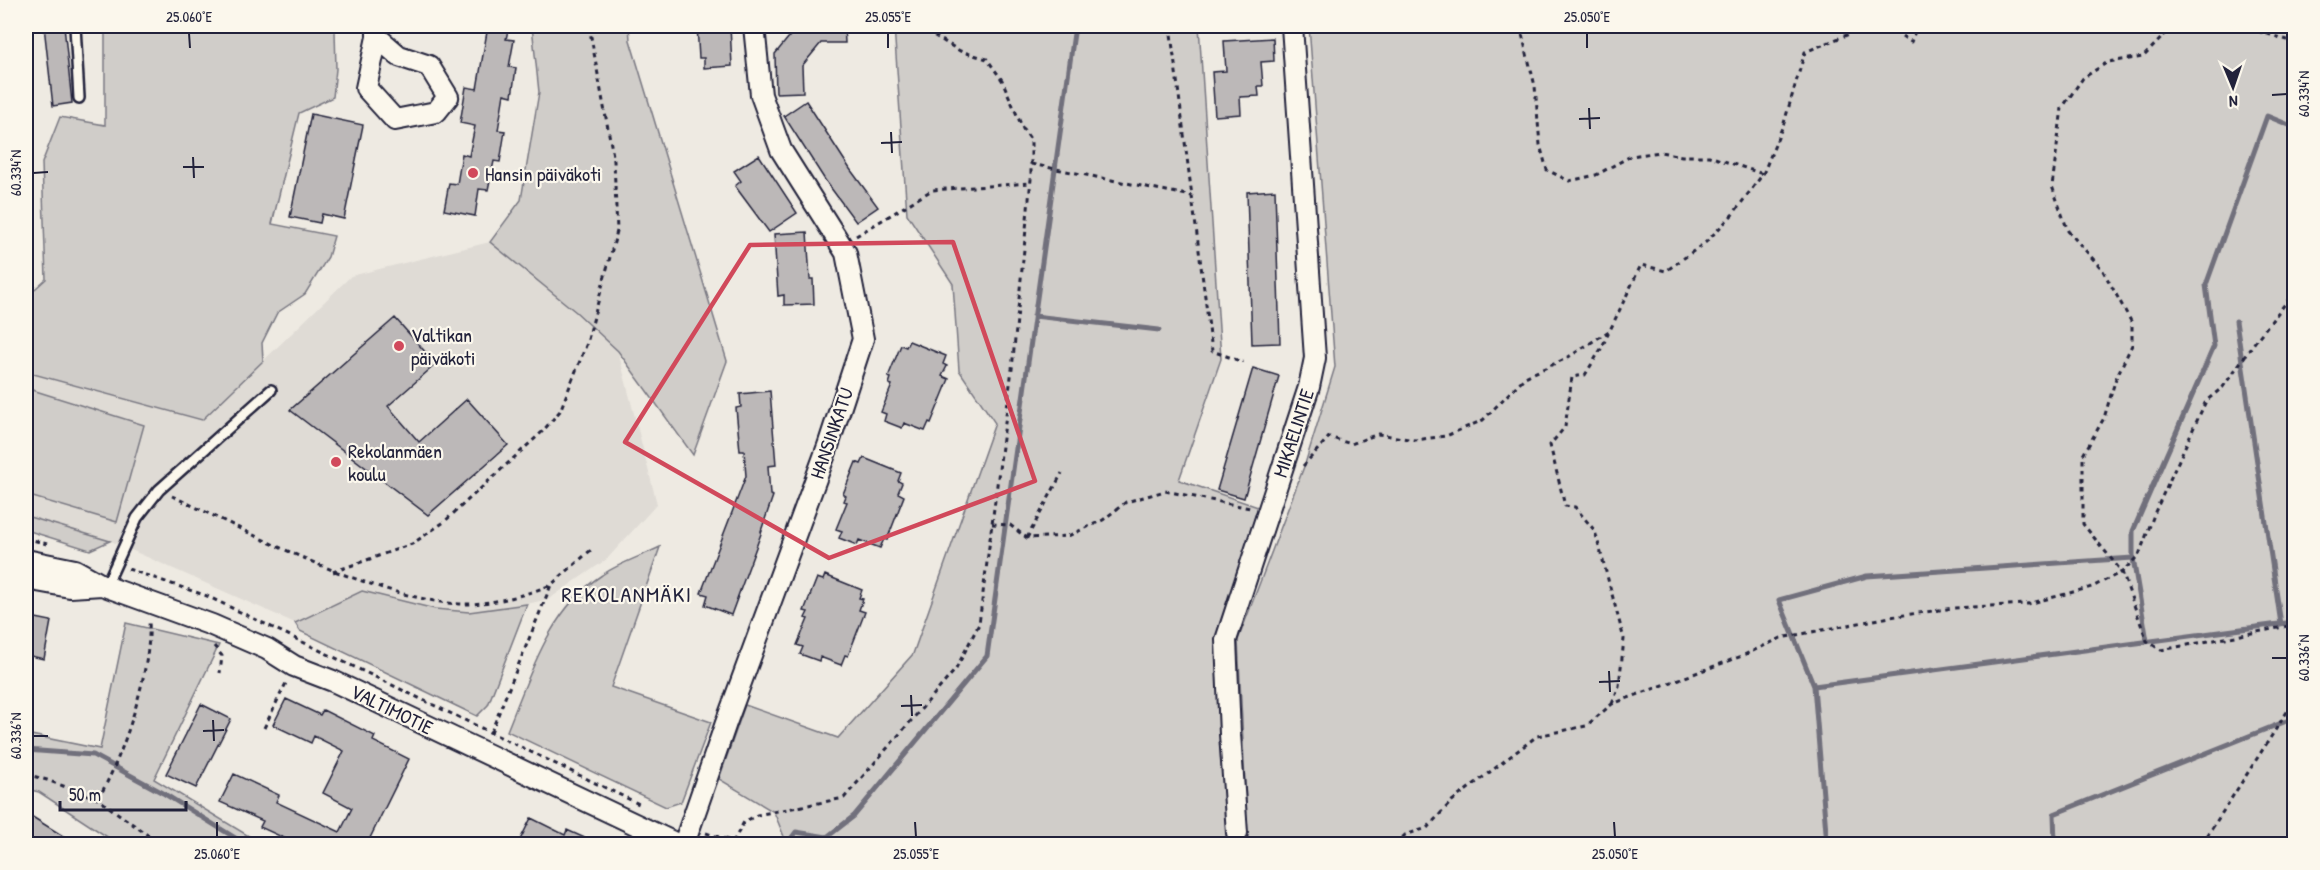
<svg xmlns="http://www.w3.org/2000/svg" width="2320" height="870" viewBox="0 0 2320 870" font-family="'Patrick Hand',sans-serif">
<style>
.built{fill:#dfdbd5}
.green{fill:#d0cdc9;stroke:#797882;stroke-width:1.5}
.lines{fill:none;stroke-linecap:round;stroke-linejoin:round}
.stream{stroke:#716f7c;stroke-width:5}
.building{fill:#bcb8b8;stroke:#22223b;stroke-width:1.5}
.service-casing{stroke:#22223b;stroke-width:14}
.minor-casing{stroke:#22223b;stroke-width:24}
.path{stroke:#22223b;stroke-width:3;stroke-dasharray:4.5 4.5;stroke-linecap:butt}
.service{stroke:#fbf7ec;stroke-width:9}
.minor{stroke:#fbf7ec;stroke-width:20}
.marked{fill:none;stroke:#d1495b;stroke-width:4.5;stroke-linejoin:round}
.ticks{fill:none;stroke:#22223b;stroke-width:2}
.poi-dot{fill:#d1495b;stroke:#fbf7ec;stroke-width:2}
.labels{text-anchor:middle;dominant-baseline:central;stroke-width:4.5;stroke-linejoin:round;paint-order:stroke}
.poi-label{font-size:20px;fill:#22223b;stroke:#fbf7ec;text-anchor:start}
.street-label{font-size:20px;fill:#22223b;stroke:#fbf7ec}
.quarter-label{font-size:22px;letter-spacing:1.5px;fill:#22223b;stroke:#fbf7ec}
.neatline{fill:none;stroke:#22223b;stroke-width:2}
.ticks-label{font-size:15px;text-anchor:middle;fill:#22223b}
</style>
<rect width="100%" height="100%" fill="#eeeae2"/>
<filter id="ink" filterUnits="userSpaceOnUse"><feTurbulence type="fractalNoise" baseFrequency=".0167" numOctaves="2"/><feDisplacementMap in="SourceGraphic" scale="12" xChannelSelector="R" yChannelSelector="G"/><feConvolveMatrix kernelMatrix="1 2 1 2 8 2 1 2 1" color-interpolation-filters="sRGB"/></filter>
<g filter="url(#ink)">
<path class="built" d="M490,242L576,312L618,351L657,504L607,559L549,599L509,608L469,612L435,609L362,591L295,623L111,541L26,516V372L202,420L351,276Z"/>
<path class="green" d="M105,26H342L335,31L336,69L333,97L299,113L272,224L334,236L328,257L305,294L277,313L262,343L263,361L202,420L26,372V297L46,279L42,163L60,117L105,125Z
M532,26H629L630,40L727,361L693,455L618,351L576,312L490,242L521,200L539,92Z
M894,26H1199L1221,359L1179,480L1258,507L1217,643L1230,844H787L774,812L719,779L745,705L838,738L913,654L995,423L959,370L953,284L907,214Z
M1309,26H2294V844H1248L1238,640L1305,464L1335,367Z
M26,388L144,425L117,522L26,495Z
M26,516L110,541L90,550L26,530Z
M660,547L611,687L711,722L681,802L666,807L507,731C530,675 549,610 602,575C619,563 642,556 660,547Z
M362,591L435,609L469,612L527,604L488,705L477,716L300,631L295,623Z
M126,623L219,645L154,779L262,844H118L39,792L26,789V734L100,749Z"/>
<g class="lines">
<path class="stream" d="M1034,316L1159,330
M2236,321L2281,624
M2147,641L2133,558V531L2214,346L2206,285L2267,116L2294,127
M1814,686L1779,600L1867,576L2133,558
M26,750L93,755L163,793L245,844
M787,844L796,832L827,837L854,816L987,656L1075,26
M1827,844L1814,686L2294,622
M2055,844L2054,814L2294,718"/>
</g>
<path class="building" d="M44,26H64L72,103L53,106Z
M488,26H509L506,39L514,40L509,67L516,68L512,96L504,94L498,130L505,131L500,162L494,161L488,190L479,189L475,216L444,210L449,183L457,184L462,154L469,156L475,126L460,123L466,87L477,89Z
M697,26H730L732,66L704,68V58H699Z
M798,26H844L845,43H821L802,66L803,92L776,93L775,54Z
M1273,38L1274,61L1261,62L1263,86H1258L1259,96L1240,97L1241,114L1215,116L1212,72L1226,71L1224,41Z
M806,101L850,169L878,207L856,222L825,180L784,116Z
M311,114L363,125L344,219L322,214L320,223L290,217Z
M759,155L797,213L769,232L735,186L741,181L734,171Z
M1275,190L1280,343L1252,344L1247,192Z
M807,232L810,279H813L814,304L784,305V295L778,296L774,234Z
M395,318L436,364L388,406L419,442L467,399L508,445L428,515L290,410Z
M909,341L946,356L943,364L947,366L942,376L949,379L931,423L929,422L925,431L904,423L902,428L884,421L886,414L881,412L892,385L889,384L891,378L888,377L901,345L906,347Z
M1253,368L1279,376L1244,498L1217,490Z
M770,391L776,465L768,466L770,495L773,496L761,531H762L731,615L705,605L708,595L701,593L746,476L744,451H740L736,408L741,407L740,394Z
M864,458L901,473L898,481L902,483L898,493L904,496L887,540L884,539L880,548L859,540L857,545L839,538L842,531L836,529L847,502L844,501L846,496L843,494L856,462L861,464Z
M825,575L862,590L859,598L863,599L859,610L865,612L848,656L845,655L841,665L820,657L819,661L800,654L803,647L797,645L808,619L805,618L808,612L804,611L817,578L823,580Z
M26,616L51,621L44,659L26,655Z
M286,699L320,715L323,710L375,736L373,741L409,759L367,844H297L260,827L263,821L220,802L234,774L279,795L276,802L340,832L352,808L323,793L344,751L314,736L311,743L273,725Z
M201,704L231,719L196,788L166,774Z
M26,813L76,844H26Z
M531,818L565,835L567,830L598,844H518Z"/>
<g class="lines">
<defs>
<path id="service" d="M75,26L79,98
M106,586L137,518L159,490L271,390"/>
<path id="minor" d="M377,37L399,56L429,66L448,97L436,112L395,120L366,88L377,37V26
M26,560L75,570L102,585L212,625L267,649L294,666L333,681L677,844
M26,579L70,587L102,585
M1237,833L1230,734L1226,640L1309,387L1315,358L1292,26
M684,844L726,723L828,446L863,339L846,253L781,150L761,95L754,26"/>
</defs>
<use href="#service" class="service-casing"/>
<use href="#minor" class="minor-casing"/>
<path class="path" d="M1170,26L1212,351L1243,362
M1520,26L1535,86L1540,145L1547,170L1569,181L1596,175L1631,156L1660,152L1682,156H1709L1763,174
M1887,26L1911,42L1917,26
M2173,26L2143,57L2108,62L2083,78L2062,108L2052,186L2068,231L2102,269L2132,323V345L2116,378L2104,418L2083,455V524L2122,572L2147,641L2161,650L2294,625
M2241,26L2294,42
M1031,164L1192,196
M856,236L932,190L1030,183
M1303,466L1329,437L1351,444L1378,434L1415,440L1446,436L1483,420L1525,377L1567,358L1609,331
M172,496C247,531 320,571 400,593C423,599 447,605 472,604C500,602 525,595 551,585
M992,524L1010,525L1027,538L1068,536L1103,520L1126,502L1165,491L1250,508
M26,538L47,544
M1027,538L1062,473
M128,569L207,596L639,804
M333,572L412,544L444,522L542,432L560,411L587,343L617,231L614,161L589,26
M214,646L222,656L220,673
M1612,704L1619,686L1624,639L1595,531L1575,507L1565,506L1550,445L1565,427L1572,377L1585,375L1601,349L1641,265L1666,271L1706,242L1733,214L1763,174L1784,123L1805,52L1854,32L1861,26
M264,728L287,681
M491,732L551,585L591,550
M26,774L47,780L98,799L160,844
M98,799C123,757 152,670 149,621
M706,833L742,844
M733,842L744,822L757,815L844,798L956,669L979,624L1012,369L1031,179V140L1023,129L1002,80L987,59L960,51L928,32L924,26
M1396,844L1405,835L1427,828L1452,801L1537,736L1586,726L1612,704L1742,656L1781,638L1890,617L1954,608L2028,604L2092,587L2122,572L2139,555L2155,512L2206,401L2223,387L2257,339L2289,299L2294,295
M2202,844L2294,701"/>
<use href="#service" class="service"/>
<use href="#minor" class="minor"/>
</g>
</g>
<path class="marked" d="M953,242L1035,481L829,558L625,442L750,245Z"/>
<path class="ticks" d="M189,33L190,48M888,33V48M1587,33V48M2272,95L2287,94M1589,108L1590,129M1579,119L1600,118M891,132L892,153M881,143L902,142M193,157L194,178M183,167H204M33,173L48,172M2272,658H2287M1609,671L1610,692M1599,682L1620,681M911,695L912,716M901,706L922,705M213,720L214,741M203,731L224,730M33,736H48M217,822V837M915,822L916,837M1614,822L1615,837"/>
<g class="poi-dot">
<circle cx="473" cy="173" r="6"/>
<circle cx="399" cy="346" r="6"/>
<circle cx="336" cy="462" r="6"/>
</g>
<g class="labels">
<g class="poi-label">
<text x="485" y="173">Hansin päiväkoti</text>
<text x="411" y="334">Valtikan<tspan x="411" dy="23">päiväkoti</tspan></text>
<text x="348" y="450">Rekolanmäen<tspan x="348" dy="23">koulu</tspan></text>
</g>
<g class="street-label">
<text transform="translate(831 433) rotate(-71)">HANSINKATU</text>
<text transform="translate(1293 433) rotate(-72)">MIKAELINTIE</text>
<text transform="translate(392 709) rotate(26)">VALTIMOTIE</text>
</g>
<g class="quarter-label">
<text x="627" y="594">REKOLANMÄKI</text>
</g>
</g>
<rect width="2320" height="870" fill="none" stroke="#fbf7ec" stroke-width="66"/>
<g transform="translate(2233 87) rotate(178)" stroke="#fbf7ec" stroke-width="4.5" paint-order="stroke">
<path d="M0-4.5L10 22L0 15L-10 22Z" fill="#22223b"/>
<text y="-9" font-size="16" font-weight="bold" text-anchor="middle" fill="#22223b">N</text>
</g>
<path d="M60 801v9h126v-9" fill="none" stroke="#22223b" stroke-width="3"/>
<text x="69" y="801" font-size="18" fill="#22223b" stroke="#fbf7ec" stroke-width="4.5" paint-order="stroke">50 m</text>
<rect x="33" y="33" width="2254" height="804" class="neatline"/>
<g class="ticks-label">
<text x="189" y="22">25.060°E</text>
<text x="888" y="22">25.055°E</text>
<text x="1587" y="22">25.050°E</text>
<text transform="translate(2304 94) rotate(-90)" y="5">60.334°N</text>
<text transform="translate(16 173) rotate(-90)" y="5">60.334°N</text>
<text transform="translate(2304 658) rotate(-90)" y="5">60.336°N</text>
<text transform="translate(16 736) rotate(-90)" y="5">60.336°N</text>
<text x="217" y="859">25.060°E</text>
<text x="916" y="859">25.055°E</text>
<text x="1615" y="859">25.050°E</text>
</g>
</svg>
